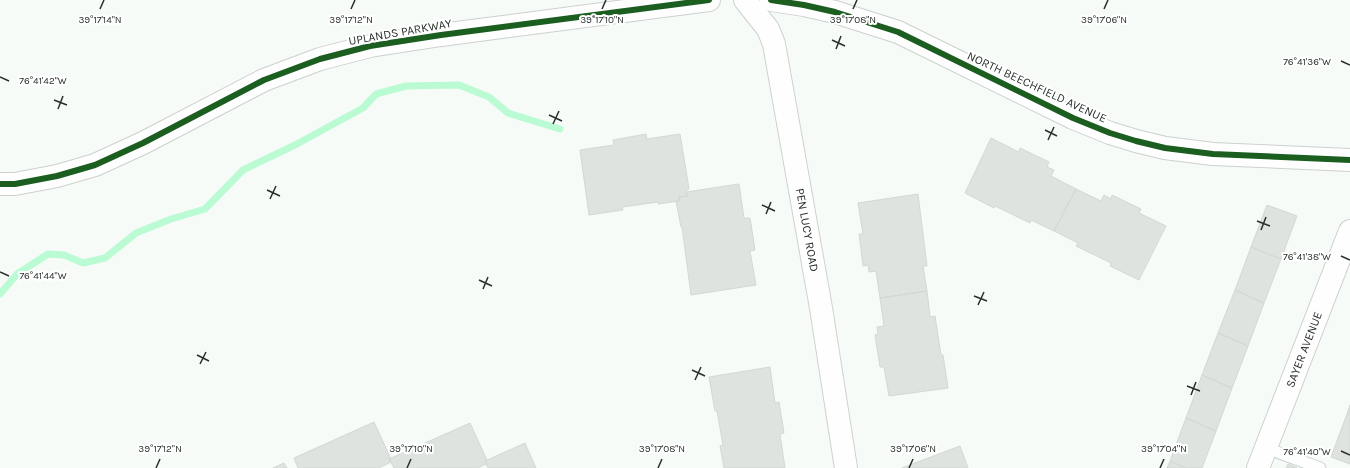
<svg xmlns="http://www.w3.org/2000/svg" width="1350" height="468" viewBox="0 0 1350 468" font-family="Karla,sans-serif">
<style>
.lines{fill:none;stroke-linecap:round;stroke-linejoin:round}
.stream{stroke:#bbfbd4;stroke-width:7}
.building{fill:#dee3e0;stroke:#d3d8d5}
.service-casing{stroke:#ccd1ce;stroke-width:13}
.minor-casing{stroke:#ccd1ce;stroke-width:24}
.tertiary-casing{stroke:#ccd1ce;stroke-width:24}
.service{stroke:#fefefe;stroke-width:11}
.minor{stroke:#fefefe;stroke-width:22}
.tertiary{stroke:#fefefe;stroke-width:22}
.cycleway-casing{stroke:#fff;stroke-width:8}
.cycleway{stroke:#1b5e20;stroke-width:6}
.ticks{fill:none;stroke:#292f2b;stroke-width:1.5}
.labels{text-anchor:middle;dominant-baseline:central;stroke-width:4;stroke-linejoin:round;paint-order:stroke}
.street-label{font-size:12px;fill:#292f2b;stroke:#fff}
.ticks-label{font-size:10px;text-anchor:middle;fill:#292f2b;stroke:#fff;stroke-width:4;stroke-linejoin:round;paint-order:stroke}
</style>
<rect width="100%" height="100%" fill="#f6fbf8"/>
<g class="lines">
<path class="stream" d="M0,294L17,274L48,254L64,255L83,263L105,258L136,233L171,219L205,209L243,170L295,145L363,108L376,94L406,86L459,85L489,97L508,113L560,129"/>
</g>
<path class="building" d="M646,134L647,139L680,134L689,189L686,190L687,196L679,197V201L658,204V202L622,207L623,210L589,215L580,150L614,145L613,140Z
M991,138L1019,152L1020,148L1049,162L1047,167L1054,170L1051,176L1076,189L1054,231L1031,220L1030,223L995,206L994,208L965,193Z
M739,184L744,218H750L755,250L750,251L756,285L691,295L682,227H681L676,201H679V197L687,196L686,192Z
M1076,189L1101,201L1104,195L1111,199L1112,195L1141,209L1139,213L1166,226L1139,280L1110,266L1111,263L1076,246L1078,243L1054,231Z
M918,194L927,266H923L927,291L880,298L876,271L869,272L868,265L863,266L859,234H863L858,203Z
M1267,205L1297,216L1281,259L1251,247Z
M1251,247L1281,259L1264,303L1235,290Z
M1235,290L1264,303L1248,346L1218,333Z
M927,291L930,317L935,316L941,355H943L948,388L889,396L884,367H880L875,335L878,334L877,327L884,326L880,298Z
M1218,333L1248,346L1232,388L1202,375Z
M770,367L775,403L779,402L784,433L780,434L785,468H724L720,446L723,445L717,411H715L709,377Z
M1202,375L1232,388L1216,431L1186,418Z
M1350,405V415L1347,414Z
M1347,414L1350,415V464L1331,457Z
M1186,418L1216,431L1202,468H1186L1170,461Z
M374,422L391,459H389L391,462L379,468H298L294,458Z
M470,423L487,460L485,461L486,464L478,468H394L389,459Z
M525,443L536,468H488L485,461Z
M960,446L968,468H902L907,466Z
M1170,461L1186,468H1167Z
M284,463L287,468H273Z
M1288,464L1297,468H1286Z"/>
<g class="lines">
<defs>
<path id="service" d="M1266,448L1320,468"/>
<g id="minor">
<path id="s1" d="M745,0L768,29L774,44L821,308L846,468"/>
<path id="s2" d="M1258,468L1350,231"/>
</g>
<path id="tertiary" d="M771,0L804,5L835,12L898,32L1073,118L1110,133L1136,141L1165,148L1213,154L1350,160
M0,184H15L57,176L95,165L143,143L264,80L320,59L370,46L441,35L709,0"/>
</defs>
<use href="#service" class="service-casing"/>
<use href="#minor" class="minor-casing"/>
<use href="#tertiary" class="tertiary-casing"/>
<use href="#service" class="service"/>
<use href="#minor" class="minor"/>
<use href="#tertiary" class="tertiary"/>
<defs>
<path id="cycleway" d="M771,0L804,5L835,12L898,32L1073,118L1110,133L1136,141L1165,148L1213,154L1350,160
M0,184H15L57,176L95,165L143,143L264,80L320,59L370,46L441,35L709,0"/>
</defs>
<use href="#cycleway" class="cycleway-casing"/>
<use href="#cycleway" class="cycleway"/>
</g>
<path class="ticks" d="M100,9L104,0M351,9L355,0M602,9L606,0M853,9L857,0M1104,9L1108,0M832,40L845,46M836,49L841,36M1341,61L1350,65M0,77L9,81M54,100L67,105M58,109L63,96M549,115L562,121M553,124L559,111M1045,130L1057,136M1048,140L1054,127M267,190L280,196M270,199L276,186M762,205L775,211M766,214L771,202M1257,221L1270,226M1261,230L1266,217M1341,256L1350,260M0,272L9,276M479,280L492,286M483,289L488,277M974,296L987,301M978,305L984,292M197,355L209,361M200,364L206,352M692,370L705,376M695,380L701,367M1187,386L1200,391M1191,395L1196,382M1341,451L1350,455M156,468L160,459M407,468L411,459M658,468L662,459M909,468L913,459M1160,468L1164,459"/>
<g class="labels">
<g class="street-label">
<text transform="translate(400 32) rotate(-10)">UPLANDS PARKWAY</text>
<text transform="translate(1037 87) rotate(25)">NORTH BEECHFIELD AVENUE</text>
<text stroke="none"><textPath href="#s1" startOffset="242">PEN LUCY ROAD</textPath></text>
<text stroke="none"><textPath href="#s2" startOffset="127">SAYER AVENUE</textPath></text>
</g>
</g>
<g class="ticks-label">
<text x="1104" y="23">39°17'06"N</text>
<text x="100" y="23">39°17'14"N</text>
<text x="351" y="23">39°17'12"N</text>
<text x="602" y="23">39°17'10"N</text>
<text x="853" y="23">39°17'08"N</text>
<text x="1307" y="65">76°41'36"W</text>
<text x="43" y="84">76°41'42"W</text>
<text x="1307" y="260">76°41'38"W</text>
<text x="43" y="279">76°41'44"W</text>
<text x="160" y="452">39°17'12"N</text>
<text x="411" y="452">39°17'10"N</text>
<text x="662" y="452">39°17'08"N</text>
<text x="913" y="452">39°17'06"N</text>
<text x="1164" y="452">39°17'04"N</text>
<text x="1307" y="455">76°41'40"W</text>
</g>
</svg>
